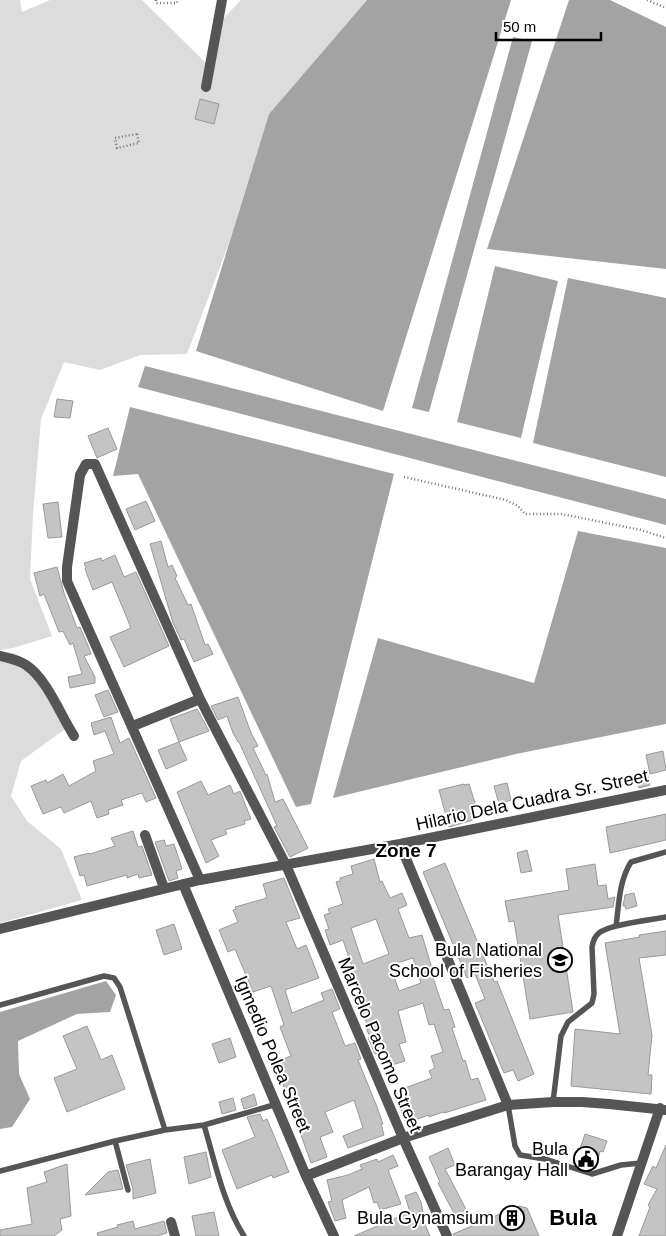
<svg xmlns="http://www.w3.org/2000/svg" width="666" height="1236" viewBox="0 0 666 1236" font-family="Arial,sans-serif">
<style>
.green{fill:#dcdcdc}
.water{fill:#a3a3a3}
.building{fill:#c4c4c4;stroke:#999;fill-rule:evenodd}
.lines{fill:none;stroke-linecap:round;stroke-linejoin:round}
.path{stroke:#777;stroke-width:2.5;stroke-dasharray:1 2.5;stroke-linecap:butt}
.lane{stroke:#555;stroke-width:5.5}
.street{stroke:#555;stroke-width:10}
.labels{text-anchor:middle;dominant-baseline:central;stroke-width:4;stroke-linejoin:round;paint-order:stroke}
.street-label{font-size:18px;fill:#000;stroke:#fff}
.poi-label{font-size:18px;fill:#000;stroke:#fff;text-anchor:end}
.neighbourhood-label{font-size:19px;font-weight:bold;fill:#000;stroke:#fff}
.district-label{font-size:22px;font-weight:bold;fill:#000;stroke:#fff}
</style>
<rect width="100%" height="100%" fill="#fff"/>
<path class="green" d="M0,0H20L22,12L50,0H142L209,66L218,24L241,0H367L269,114L229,243L187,354L140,355L100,370L64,362L41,419L33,514L30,579L52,636L13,648L0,650Z
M14,653L42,673L61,718L72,724L21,761L11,796L27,821L61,849L82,900L0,923V654Z"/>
<path class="water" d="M367,0H511L383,411L196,351L269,114Z
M569,0H610L666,27V269L487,249Z
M513,37L532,41L429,412L412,408Z
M495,266L558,281L521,438L457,422Z
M568,278L666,298V477L533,443Z
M145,366L666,499V525L138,387Z
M130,407L394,474L311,804L296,807L138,474L113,476Z
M578,531L666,548V724L516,754L333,798L378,638L534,683Z
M106,981L116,995L110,1012L77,1014L18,1041L19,1074L30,1099L12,1127L0,1129V1012Z"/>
<path class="building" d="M200,99L219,104L214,124L195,119Z
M57,399L73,401L70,418L54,417Z
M108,428L117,449L97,458L88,436Z
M146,501L155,521L135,530L126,509Z
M58,502L62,537L48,538L43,504Z
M161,541L168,567L172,565L177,576L175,578L188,605L191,604L205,645L208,644L213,654L194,662L184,639L181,640L173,623L150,544Z
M115,555L124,577L136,572L169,646L124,667L110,637L131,628L112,582L93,590L85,569L86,568L84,563L101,558L102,561Z
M57,567L64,593L77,628L80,627L89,648L91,654L84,656L95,677V683L70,688L68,677L82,674L73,643L70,645L63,631L59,632L44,594L40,596L34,573Z
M108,690L118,712L104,717L95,695Z
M238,697L251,733L258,746L253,748L266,775L267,774L275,802L283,799L308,848L290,857L274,827L277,826L239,742H238L233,733L227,716L218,720L211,706Z
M197,709L209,731L179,742L170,719Z
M111,717L120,743L129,738L156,798L146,802L142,793L121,800L123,805L108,810L109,814L97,818L91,801L64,813L61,807L43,814L31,786L46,780L47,783L63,774L69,786L96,771L93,761L114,754L105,731L94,735L91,723Z
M179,742L187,760L166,769L158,750Z
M663,751L666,770L650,774L646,755Z
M647,773L650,785L639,788L636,776Z
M201,781L208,795L230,785L234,794L240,791L251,819L244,821L245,824L225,830L227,834L211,840L219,856L206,863L177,792Z
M507,783L511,800L499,804L494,786Z
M464,784V785L469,784L475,803L469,805L473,820L449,827L439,790Z
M666,814V840L610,853L606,827Z
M133,831L138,847L142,846L152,875L139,878L138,874L127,878V875L87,886L84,875L80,876L74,857L89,853L90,854L115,846L111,838Z
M164,840L166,846L174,844L182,869L176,871L178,878L169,881L155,842Z
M527,850L532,871L521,873L517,853Z
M374,859L380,882L382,881L390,898L402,893L407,905L398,909L409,938L422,935L434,975H432L444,1010L449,1009L455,1027L452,1028L463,1061L465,1060L471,1080L478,1078L486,1100L444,1113L443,1112L429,1117V1115L406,1123L394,1092L432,1078L429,1071L435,1068L431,1056L443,1052L434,1024L429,1025L423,1003L398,1011L406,1042L399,1044L405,1061L392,1065L387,1050L375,1054L368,1038L370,1037L366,1028L368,1027L360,1004L364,1002L343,940L330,945L325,930L329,929L324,915L330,913L328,909L343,904L336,882L340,881V878L353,874L351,866ZM376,919L389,954L363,964L351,928ZM413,958L421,983L399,991L390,965Z
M445,863L494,982L497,981L534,1074L518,1081L513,1070L504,1073L475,1003L485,999L475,974L467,978L423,872Z
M595,864L598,886L606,885L608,899L615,897L613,907L558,915L573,1012L530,1019L514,921L509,922L505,901L569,890L566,869Z
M284,878L300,918L286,922L297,949L306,945L319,978L285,990L292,1013L324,1000L321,993L332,989L340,1009L332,1012L345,1046L355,1043L361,1059L358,1060L377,1107L383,1124H381L384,1135L348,1148L343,1136L363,1128L354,1100L325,1112L333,1132L320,1137L327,1157L311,1163L275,1062L291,1056L280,1027L284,1025L271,986L253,992L235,949L228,952L219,930L238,922L233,910L236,909L235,907L267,898L263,884Z
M634,893L637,906L626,909L625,906H623L625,895Z
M174,924L182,949L164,955L156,930Z
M666,931V955L639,958L652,1035L648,1075H652L651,1094L571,1086L575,1029L620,1034L605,943L640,937L639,935Z
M87,1026L101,1060L112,1055L125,1089L67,1112L54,1078L77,1069L63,1036Z
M230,1038L236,1057L219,1063L212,1044Z
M254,1094L257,1105L244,1109L241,1099Z
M233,1098L236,1110L222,1114L219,1102Z
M260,1114L263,1121L267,1119L289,1172L273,1178L272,1175L237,1189L222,1150L255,1137L247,1117Z
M585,1134L607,1141L603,1152L600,1151L596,1168L593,1169L573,1163L578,1148L580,1149Z
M666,1145V1236H639L650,1207L648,1205L657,1189L644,1184L653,1166L656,1168Z
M448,1148L455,1165L445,1169L467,1211L456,1217L438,1183L440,1182L429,1157Z
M206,1152L211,1177L189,1184L184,1157Z
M393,1155L398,1166L388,1170L401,1204L380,1210L377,1202L374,1203L369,1187L342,1200L346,1218L335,1221L328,1202L332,1201L327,1180L348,1175L362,1169L360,1165L377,1159L378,1162Z
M150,1159L156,1193L133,1199V1189L126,1165Z
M67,1164L71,1216L60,1219L62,1230L54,1236H0V1230L32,1224L27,1188L47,1182L44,1172Z
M118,1170L123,1189L85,1195L108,1172Z
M416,1192L421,1202L426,1227L430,1236H354L410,1212L405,1196Z
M519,1206L527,1208L539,1236H454L453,1234Z
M214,1212L219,1236H196L192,1216Z
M133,1221L135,1229L164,1221L167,1233L156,1236H98L97,1233L118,1227L117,1225Z"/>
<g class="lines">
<path class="path" d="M156,0V3H177V0
M647,0L666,8
M137,134L139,143L117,148L115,138Z
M404,477L506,500L518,506L525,514H562L641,530L666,538"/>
<path class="lane" d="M616,926C619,904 619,881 631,862L666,852
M0,1005L104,976L114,978L120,987L165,1130
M553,1102L561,1036L568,1022L592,1003L594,994L592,947C593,941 595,936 599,933C609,924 652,920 666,917
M508,1105L515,1146L520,1155L545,1159L592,1174L621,1165L641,1163
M204,1125C215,1162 223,1203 244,1236
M115,1141L128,1190
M0,1171L115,1141L165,1130L204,1125L277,1104"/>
<path class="street" d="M206,87L222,0
M0,656C9,658 18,660 26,665C47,679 60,714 74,736
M133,726L200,699
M145,835L164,888
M400,844L508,1105
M200,880L67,581V567L80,475L86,464H95L200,699L286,865L403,1138L447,1236
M183,884L306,1176L334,1236
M0,929L200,880L400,844L666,790
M306,1176L403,1138L508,1105L553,1102H582L609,1104L666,1110
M171,1222L175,1236
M617,1236L660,1108"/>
</g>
<defs>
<symbol id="school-ring" viewBox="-11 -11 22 22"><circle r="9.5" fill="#fff" stroke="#000" stroke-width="1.5"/><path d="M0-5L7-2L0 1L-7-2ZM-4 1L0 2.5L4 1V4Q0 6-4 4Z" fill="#000"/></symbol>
<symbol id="civic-ring" viewBox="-11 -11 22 22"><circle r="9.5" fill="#fff" stroke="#000" stroke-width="1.5"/><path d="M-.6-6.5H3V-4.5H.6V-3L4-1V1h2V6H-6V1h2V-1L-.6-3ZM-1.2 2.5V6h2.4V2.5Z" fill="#000"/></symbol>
<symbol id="building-ring" viewBox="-11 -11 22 22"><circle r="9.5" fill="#fff" stroke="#000" stroke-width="1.5"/><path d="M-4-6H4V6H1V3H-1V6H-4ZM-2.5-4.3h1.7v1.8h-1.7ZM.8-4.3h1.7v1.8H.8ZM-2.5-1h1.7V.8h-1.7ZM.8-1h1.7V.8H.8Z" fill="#000"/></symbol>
</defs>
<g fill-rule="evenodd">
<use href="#school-ring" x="546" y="946" width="28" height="28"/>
<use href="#civic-ring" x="572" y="1145" width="28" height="28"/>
<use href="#building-ring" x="498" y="1204" width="28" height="28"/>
</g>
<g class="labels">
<g class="street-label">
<text transform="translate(532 800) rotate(-12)">Hilario Dela Cuadra Sr. Street</text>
<text transform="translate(380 1045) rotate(67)">Marcelo Pacomo Street</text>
<text transform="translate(273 1054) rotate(67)">Igmedio Polea Street</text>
</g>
<g class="poi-label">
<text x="542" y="950">Bula National<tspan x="542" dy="21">School of Fisheries</tspan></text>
<text x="568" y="1149">Bula<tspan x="568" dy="21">Barangay Hall</tspan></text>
<text x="494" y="1218">Bula Gynamsium</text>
</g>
<g class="neighbourhood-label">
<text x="406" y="850">Zone 7</text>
</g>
<g class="district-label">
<text x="573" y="1217">Bula</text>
</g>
</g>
<path d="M496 32v8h105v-8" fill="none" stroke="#000000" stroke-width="2.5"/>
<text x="503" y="32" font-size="15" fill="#000000" stroke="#ffffff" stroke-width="4" paint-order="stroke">50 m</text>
</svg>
